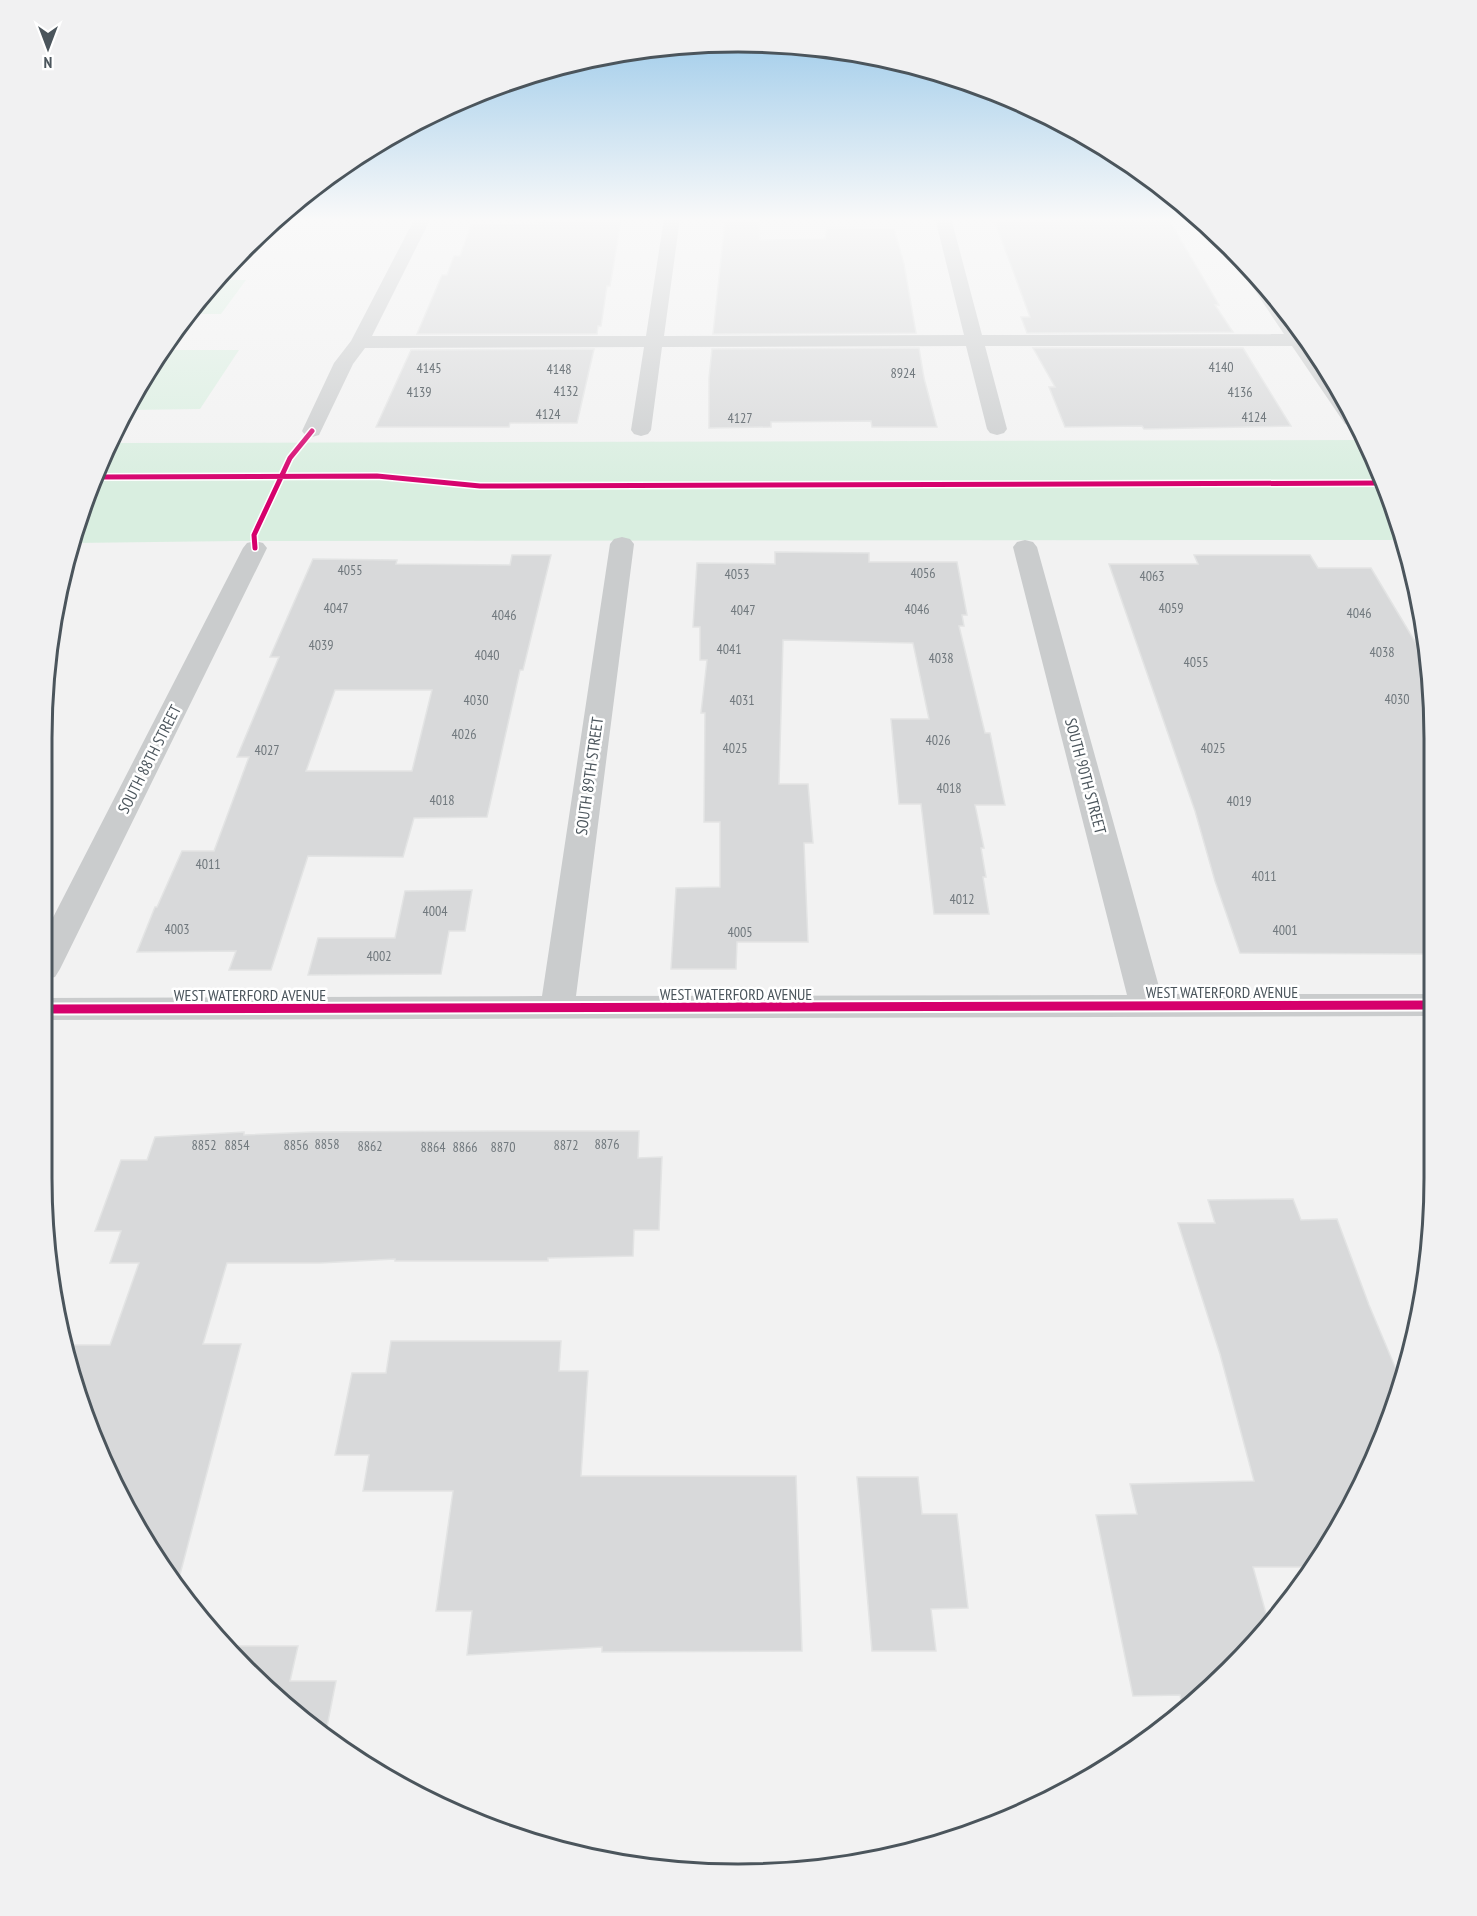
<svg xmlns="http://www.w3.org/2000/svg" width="1477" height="1916" viewBox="0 0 1477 1916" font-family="'PT Sans Narrow',sans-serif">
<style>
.green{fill:#d9eee0}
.building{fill:#d8d9da;stroke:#e3e4e4;stroke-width:1.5;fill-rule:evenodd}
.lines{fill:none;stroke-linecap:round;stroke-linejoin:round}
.minor{fill:#cacccd;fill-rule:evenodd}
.cycleway-far1-casing{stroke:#fff;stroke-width:8}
.cycleway-casing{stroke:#fff;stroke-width:13}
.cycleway-far1{stroke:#d6006c;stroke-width:5}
.cycleway{stroke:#d6006c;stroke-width:9}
.labels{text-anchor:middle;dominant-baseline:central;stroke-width:5;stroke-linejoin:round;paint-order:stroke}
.number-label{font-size:14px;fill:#70787d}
.street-label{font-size:16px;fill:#4b555c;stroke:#fff}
.rim{fill:none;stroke:#4b555c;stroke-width:3}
</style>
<rect width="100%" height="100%" fill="#f2f2f2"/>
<path class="green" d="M218,280H246L221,314H186Z
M164,350H239L200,409L127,410Z
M1361,440L1398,514L1404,540L237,541L73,543L79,515L109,443Z"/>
<path class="building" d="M1053,218L1169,220L1219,305H1215L1233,332L1027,333L1021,317H1030L995,222H1054Z
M621,221L610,286H607L601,326H598L597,334H417L442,275H447L454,256H460L471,225Z
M725,222H759L760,240L825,239L827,228L894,229L904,264L916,333L713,334Z
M919,348L924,378L937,427H872L871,421L771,422V427L709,428V378L712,349Z
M1033,348H1243L1291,426L1144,429L1142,426L1065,427L1049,387H1055Z
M594,349L577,423H510L509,427H376L411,350Z
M775,552L869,553V562H957L967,615H962L964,626H959L985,733H990L1005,805H975L984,848H981L986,877H983L989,914H934L921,804H899L891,719H929L913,643L783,640L779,784H808L813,843H804L808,942H737L736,969H671L676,888L720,887V822H704L705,713H701L707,660H700V627H693L697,563L775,564Z
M512,555H551L523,670H520L487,817L414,818L403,857L308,856L271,970H229L236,951L137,952L155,907H157L182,851H214L249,757H237L279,657H270L313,559L397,560L396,564L510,565ZM335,690H432L412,771H306Z
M1194,555H1310L1318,568H1371L1429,665V954L1240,953L1215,881L1195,811L1109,564H1198Z
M472,890L465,931H449L441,974L308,975L318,938H395L405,891Z
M495,1131H639L638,1158L662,1157L659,1230H634L633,1256L548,1258V1261H395V1259L320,1263H227L203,1344H241L178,1582L135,1526L66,1358L64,1345H110L139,1263H110L121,1231H95L121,1160H147L155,1137L244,1132V1135L312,1132Z
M1293,1199L1301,1220L1337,1219L1369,1305L1401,1381L1398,1402L1316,1567H1253L1269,1624L1231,1670L1183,1709L1180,1695L1133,1696L1096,1515L1137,1514L1130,1484L1254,1481L1220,1354L1178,1223H1215L1208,1200Z
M391,1341H561L559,1371H588L581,1476H796L802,1651L602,1652V1647L467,1655L472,1611H436L453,1491H363L369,1455H335L352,1373H386Z
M857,1477H918L922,1514H957L968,1608L931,1609L936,1651H872Z
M227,1646H298L290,1681H336L326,1732L246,1670Z"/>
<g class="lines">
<path class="minor" d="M415,218H431L372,336H646L664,218H680L664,336L964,335L935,218H951L982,335L1284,334L1235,261L1240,257L1312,345H1310L1325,367L1354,426L1345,424L1292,346H985L1007,429L1004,433L997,435L990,433L987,429L966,346L662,347L651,430L648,434L641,436L634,434L631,430L644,347L365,348L353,364L319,435L312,437L305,435L302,431L334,363L351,341Z
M622,537L630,539L634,544L576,996L1127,995L1013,547L1017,542L1025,540L1033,542L1037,547L1161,994H1429V1016L42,1020L43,998L542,996L610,544L614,539Z
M255,541L263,543L267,548L60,969L55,977L43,980V937L243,548L247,543Z"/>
<defs>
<path id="cycleway-far1" d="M95,477L377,476L480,486L1383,483
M255,548L254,535L290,458L312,431"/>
<path id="cycleway" d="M43,1009L1429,1005"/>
</defs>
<use href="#cycleway-far1" class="cycleway-far1-casing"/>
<use href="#cycleway" class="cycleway-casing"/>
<use href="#cycleway-far1" class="cycleway-far1"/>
<use href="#cycleway" class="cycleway"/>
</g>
<linearGradient id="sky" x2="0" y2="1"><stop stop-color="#92c5e8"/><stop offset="0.45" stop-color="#f9f9f9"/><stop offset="1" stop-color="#f9f9f9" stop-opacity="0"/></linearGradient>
<rect width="1477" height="487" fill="url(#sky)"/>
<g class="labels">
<g class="number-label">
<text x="1221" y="367">4140</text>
<text x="429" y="368">4145</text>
<text x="559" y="369">4148</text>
<text x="903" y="373">8924</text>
<text x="566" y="391">4132</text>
<text x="419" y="392">4139</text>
<text x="1240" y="392">4136</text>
<text x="548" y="414">4124</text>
<text x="1254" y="417">4124</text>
<text x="740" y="418">4127</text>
<text x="350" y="570">4055</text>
<text x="923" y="573">4056</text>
<text x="737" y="574">4053</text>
<text x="1152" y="576">4063</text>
<text x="336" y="608">4047</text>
<text x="1171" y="608">4059</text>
<text x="917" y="609">4046</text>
<text x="743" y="610">4047</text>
<text x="1359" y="613">4046</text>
<text x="504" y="615">4046</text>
<text x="321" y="645">4039</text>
<text x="729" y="649">4041</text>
<text x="1382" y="652">4038</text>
<text x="487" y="655">4040</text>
<text x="941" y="658">4038</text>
<text x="1196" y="662">4055</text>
<text x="1397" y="699">4030</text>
<text x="476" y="700">4030</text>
<text x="742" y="700">4031</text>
<text x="464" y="734">4026</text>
<text x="938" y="740">4026</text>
<text x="735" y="748">4025</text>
<text x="1213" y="748">4025</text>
<text x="267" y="750">4027</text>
<text x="949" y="788">4018</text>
<text x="442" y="800">4018</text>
<text x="1239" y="801">4019</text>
<text x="208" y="864">4011</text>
<text x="1264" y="876">4011</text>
<text x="962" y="899">4012</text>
<text x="435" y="911">4004</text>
<text x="177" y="929">4003</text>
<text x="1285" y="930">4001</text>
<text x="740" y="932">4005</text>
<text x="379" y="956">4002</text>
<text x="327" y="1144">8858</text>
<text x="607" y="1144">8876</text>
<text x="204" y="1145">8852</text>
<text x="237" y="1145">8854</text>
<text x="296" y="1145">8856</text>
<text x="566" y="1145">8872</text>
<text x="370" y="1146">8862</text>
<text x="433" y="1147">8864</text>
<text x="465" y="1147">8866</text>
<text x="503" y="1147">8870</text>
</g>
<g class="street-label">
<text transform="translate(149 759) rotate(-63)">SOUTH 88TH STREET</text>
<text transform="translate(589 776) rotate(-82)">SOUTH 89TH STREET</text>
<text transform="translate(1086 776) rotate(75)">SOUTH 90TH STREET</text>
<text x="1222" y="992">WEST WATERFORD AVENUE</text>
<text x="736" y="994">WEST WATERFORD AVENUE</text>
<text x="250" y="995">WEST WATERFORD AVENUE</text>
</g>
</g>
<path d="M0 0H1477V1916H0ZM738 52H738A686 686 0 0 1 1424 738V1178A686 686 0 0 1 738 1864H738A686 686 0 0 1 52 1178V738A686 686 0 0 1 738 52Z" fill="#f1f1f2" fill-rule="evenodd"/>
<path class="rim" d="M738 52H738A686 686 0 0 1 1424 738V1178A686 686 0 0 1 738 1864H738A686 686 0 0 1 52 1178V738A686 686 0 0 1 738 52Z"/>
<g transform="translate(48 48) rotate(180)" stroke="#ffffff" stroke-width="4.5" paint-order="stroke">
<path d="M0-4.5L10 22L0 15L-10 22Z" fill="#4b555c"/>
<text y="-9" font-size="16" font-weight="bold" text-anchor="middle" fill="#4b555c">N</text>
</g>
</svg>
